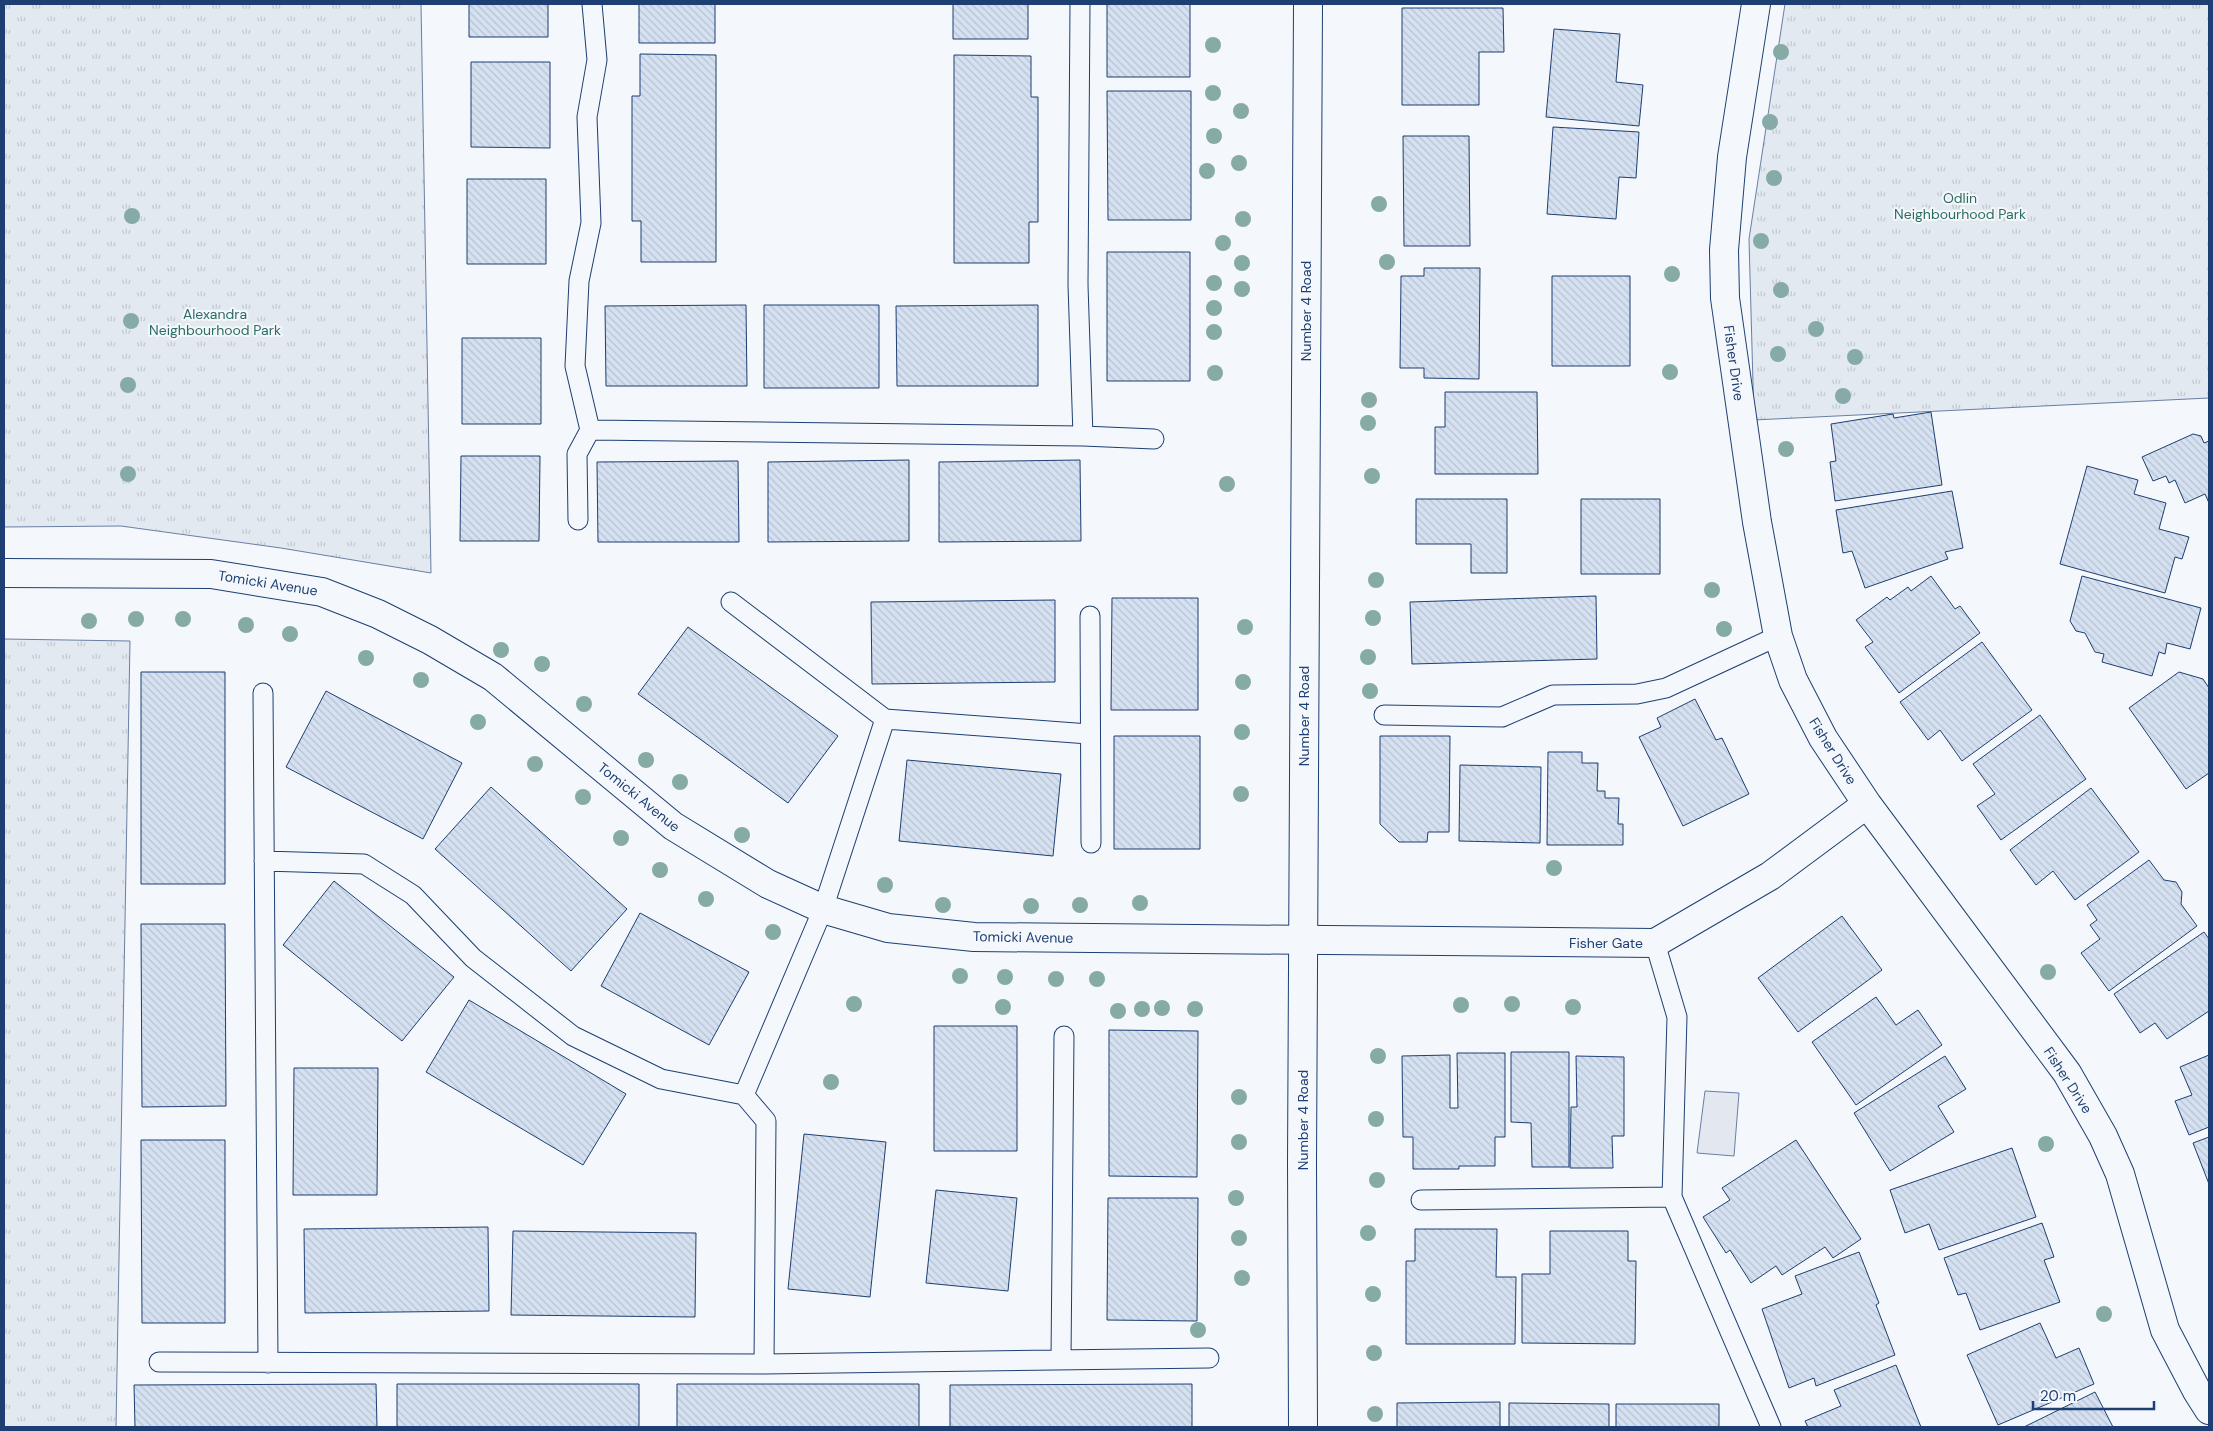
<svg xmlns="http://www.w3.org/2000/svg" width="2213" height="1431" viewBox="0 0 2213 1431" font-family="'DM Sans',sans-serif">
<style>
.park{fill:url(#park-tufts);stroke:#687fa3}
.parking{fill:#e3e8f0;stroke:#687fa3}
.building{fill:url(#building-back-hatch);stroke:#1d3f73}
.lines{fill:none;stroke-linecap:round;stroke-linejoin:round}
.lane-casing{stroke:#1d3f73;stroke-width:21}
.street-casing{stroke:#1d3f73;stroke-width:30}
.secondary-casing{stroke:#1d3f73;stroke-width:30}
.lane{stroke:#f4f7fb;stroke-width:19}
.street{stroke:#f4f7fb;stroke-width:28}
.secondary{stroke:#f4f7fb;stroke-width:28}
.tree{fill:#86aba6}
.labels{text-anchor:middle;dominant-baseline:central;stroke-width:4;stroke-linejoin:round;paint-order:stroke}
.park-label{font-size:14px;fill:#2c6c60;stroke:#f4f7fb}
.street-label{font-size:14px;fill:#1d3f73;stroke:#f4f7fb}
</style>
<defs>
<pattern id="park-tufts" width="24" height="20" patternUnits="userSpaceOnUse" patternTransform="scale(1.25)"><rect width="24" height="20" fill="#e3e9f0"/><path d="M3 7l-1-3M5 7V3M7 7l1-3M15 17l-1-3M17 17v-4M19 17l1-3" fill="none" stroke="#c2c9d1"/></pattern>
<pattern id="building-back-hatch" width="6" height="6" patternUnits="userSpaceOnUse" patternTransform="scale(1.25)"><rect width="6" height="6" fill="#d5e0f0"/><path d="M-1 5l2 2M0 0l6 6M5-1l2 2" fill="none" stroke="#b6c1d1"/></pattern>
</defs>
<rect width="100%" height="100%" fill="#f4f7fb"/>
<path class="park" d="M4,4H421L431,573L281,548L121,526L4,527Z
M1785,4H2209V398L1754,420L1749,239Z
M4,639L130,641L116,1427H4Z"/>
<path class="parking" d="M1705,1091L1739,1093L1734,1156L1697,1153Z"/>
<path class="building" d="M469,4H548V37H469Z
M639,4H715V43H639Z
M953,4H1028V39H953Z
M1107,4H1190V77H1107Z
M1402,8H1503L1504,52H1479V105H1402Z
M1554,29L1620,34L1616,82L1643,85L1639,126L1546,117Z
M640,54L716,55V262H641V221H632V96H640Z
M954,55L1031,56V97H1038V222H1029V263H954Z
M471,62H550V148L471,147Z
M1107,91H1191V220H1108Z
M1553,127L1639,132L1636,178L1619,177L1616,219L1547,214Z
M1403,136H1469L1470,246H1404Z
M467,179H546V264H467Z
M1107,252H1190V381H1107Z
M1424,268H1480L1479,379L1424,378V368H1400L1401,276H1424Z
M1552,276H1630V366H1552Z
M746,305L747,386H606L605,306Z
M764,305H879V388H764Z
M1038,305V386H897L896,306Z
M462,338H541V424H462Z
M1445,392H1537L1538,474H1435V427H1445Z
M1931,412L1942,485L1835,501L1830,462L1836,461L1831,424L1893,414L1894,418Z
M2193,434L2201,436L2204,443L2209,441V503L2205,494L2185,503L2175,480L2169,483L2166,476L2153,481L2142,457Z
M461,456H540L539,541H460Z
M909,460V541L768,542V462Z
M1080,460L1081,541L939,542V462Z
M738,461L739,542H598L597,462Z
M2087,466L2138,480L2134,494L2166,503L2159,529L2189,537L2182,559L2175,557L2165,593L2060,564Z
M1952,491L1963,548L1945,552L1948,559L1865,588L1852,551L1843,553L1836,510Z
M1416,499H1507V573H1471V544H1416Z
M1581,499H1660V574H1581Z
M1931,576L1955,609L1960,606L1980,633L1899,693L1865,647L1873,642L1856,620L1887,597L1890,600L1908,587L1911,591Z
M2082,576L2201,608L2190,649L2167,643L2165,654L2159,652L2152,676L2102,662L2104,654L2095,652L2085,633L2076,631L2070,621Z
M1596,596L1597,659L1412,664L1410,602Z
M1112,598H1198V710H1111Z
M1055,600V682L872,684L871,602Z
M688,627L838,736L788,803L638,694Z
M1982,642L2032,710L1962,761L1940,730L1928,740L1900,702Z
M141,672H225V884H141Z
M2179,672L2203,679L2209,688V773L2186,789L2129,708Z
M326,691L462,763L423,839L286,767Z
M1695,699L1716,740L1722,738L1749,794L1683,826L1639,737L1661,727L1657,718Z
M2040,715L2086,779L2001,840L1977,806L1995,794L1973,764Z
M1114,736H1200V849H1114Z
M1380,736H1450L1449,832H1428L1427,842H1399L1380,824Z
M1548,752H1582V763H1598L1597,791H1605V798H1619L1618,824H1623V845H1547Z
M907,760L1061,774L1053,856L899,841Z
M1460,765L1541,767L1540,843L1459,841Z
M491,787L627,909L571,971L435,849Z
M2091,788L2139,852L2075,900L2053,871L2036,885L2010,850Z
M2149,860L2164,880L2176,882L2182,892L2181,904L2197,926L2109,991L2081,953L2100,939L2090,925L2097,920L2087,905Z
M334,881L454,977L402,1041L283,945Z
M640,913L749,972L709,1045L601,986Z
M1842,916L1882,970L1798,1032L1758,978Z
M141,924H225L226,1106L142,1107Z
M2204,932L2209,939V1011L2167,1039L2155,1023L2140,1033L2114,994Z
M1876,997L1896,1025L1918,1010L1942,1045L1856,1105L1812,1042Z
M469,1000L626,1094L583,1165L426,1072Z
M934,1026H1017V1151H934Z
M1109,1030L1198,1031L1197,1177L1109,1176Z
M1511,1052H1569V1167H1532L1531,1123L1511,1122Z
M1457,1053H1505V1137H1495V1166H1459V1169H1413V1137H1403L1402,1056L1450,1055V1108H1458Z
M2209,1055V1127L2189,1135L2175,1101L2192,1095L2180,1067Z
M1576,1056L1624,1057V1136H1612L1613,1168H1570L1571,1107H1577Z
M1945,1056L1966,1089L1938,1106L1954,1132L1890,1171L1854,1113Z
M294,1068H378L377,1195H293Z
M804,1134L886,1142L870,1297L788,1289Z
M2209,1137V1184L2193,1143Z
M141,1140H225V1323H142Z
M1796,1140L1861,1239L1833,1258L1825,1247L1782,1275L1776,1266L1751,1283L1730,1250L1726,1253L1703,1217L1730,1200L1722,1188Z
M2012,1148L2036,1217L1939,1250L1929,1224L1905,1233L1890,1190Z
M936,1190L1017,1198L1008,1291L926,1283Z
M1108,1198H1198L1197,1321L1107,1320Z
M2042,1223L2054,1257L2044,1260L2060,1302L1980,1330L1966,1293L1958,1295L1944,1258Z
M488,1227L489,1311L305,1313L304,1229Z
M1415,1229H1497L1496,1277H1516L1515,1344H1406V1261H1415Z
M513,1231L696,1233L695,1317L511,1315Z
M1550,1231H1628V1261H1636L1635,1344L1522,1343V1274H1550Z
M1859,1252L1879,1303L1876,1305L1895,1355L1816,1386L1814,1378L1789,1388L1762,1309L1802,1294L1795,1276Z
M2040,1323L2056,1358L2079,1348L2094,1384L1998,1425L1967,1355Z
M1896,1365L1921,1427H1808L1805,1421L1841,1406L1834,1390Z
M376,1384L377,1427H135L134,1385Z
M397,1384H639V1427H397Z
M677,1384H919V1427H677Z
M1192,1384V1427H950V1385Z
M2095,1392L2113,1427H2024Z
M1500,1402V1427H1397V1403Z
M1509,1403L1609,1404V1427H1509Z
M1616,1404H1719V1427H1616Z"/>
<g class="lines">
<defs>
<path id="lane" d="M1080,4L1078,285L1083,436
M590,430L1083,436L1154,439
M578,520L577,454L590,430L575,366L579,281L591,223L587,117L597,60L592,4
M731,602L885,719L823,909L744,1095L766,1121L764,1364
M1090,616L1091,843
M263,693L268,1363
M1384,715L1502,717L1553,695L1637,694L1666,688L1778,636
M885,719L1089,734
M264,861L364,864L413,895L473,958L573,1036L661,1079L744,1095
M1655,943L1677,1017L1672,1197L1771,1427
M1421,1200L1672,1197
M1061,1359L1064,1036
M159,1362L764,1364L1209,1358"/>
<path id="street" d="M1756,4L1732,157L1724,250L1725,298L1757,522L1778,636L1793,680L1823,738L1867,804L2067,1073L2103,1136L2120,1174L2165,1330L2197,1391L2209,1410
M4,573L211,574L322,592L378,614L430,640L493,677L673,826L768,884L823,909L888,928L974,937L1655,943L1770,876L1867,804"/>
<path id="secondary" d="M1303,1427L1302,1163L1308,4"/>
</defs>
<use href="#lane" class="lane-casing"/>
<use href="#street" class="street-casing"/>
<use href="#secondary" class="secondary-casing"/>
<use href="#lane" class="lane"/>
<use href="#street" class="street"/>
<use href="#secondary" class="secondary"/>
</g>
<g class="tree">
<circle cx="1213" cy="45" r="8"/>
<circle cx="1781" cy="52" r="8"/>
<circle cx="1213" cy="93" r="8"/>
<circle cx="1241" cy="111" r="8"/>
<circle cx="1770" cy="122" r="8"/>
<circle cx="1214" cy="136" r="8"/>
<circle cx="1239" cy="163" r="8"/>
<circle cx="1207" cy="171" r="8"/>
<circle cx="1774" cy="178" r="8"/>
<circle cx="1379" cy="204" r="8"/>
<circle cx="132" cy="216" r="8"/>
<circle cx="1243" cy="219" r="8"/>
<circle cx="1761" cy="241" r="8"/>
<circle cx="1223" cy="243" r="8"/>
<circle cx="1387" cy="262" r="8"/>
<circle cx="1242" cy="263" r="8"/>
<circle cx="1672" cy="274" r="8"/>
<circle cx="1214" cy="283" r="8"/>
<circle cx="1242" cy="289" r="8"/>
<circle cx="1781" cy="290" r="8"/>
<circle cx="1214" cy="308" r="8"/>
<circle cx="131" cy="321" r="8"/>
<circle cx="1816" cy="329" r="8"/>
<circle cx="1214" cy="332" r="8"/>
<circle cx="1778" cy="354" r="8"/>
<circle cx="1855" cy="357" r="8"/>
<circle cx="1670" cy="372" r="8"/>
<circle cx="1215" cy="373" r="8"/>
<circle cx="128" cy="385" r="8"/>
<circle cx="1843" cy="396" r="8"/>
<circle cx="1369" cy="400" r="8"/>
<circle cx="1368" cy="423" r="8"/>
<circle cx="1786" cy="449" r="8"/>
<circle cx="128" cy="474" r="8"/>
<circle cx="1372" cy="476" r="8"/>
<circle cx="1227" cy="484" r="8"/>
<circle cx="1376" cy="580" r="8"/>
<circle cx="1712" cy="590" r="8"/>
<circle cx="1373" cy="618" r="8"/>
<circle cx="136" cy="619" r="8"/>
<circle cx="183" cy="619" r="8"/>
<circle cx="89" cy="621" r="8"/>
<circle cx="246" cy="625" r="8"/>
<circle cx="1245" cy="627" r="8"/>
<circle cx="1724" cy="629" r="8"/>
<circle cx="290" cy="634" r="8"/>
<circle cx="501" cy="650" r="8"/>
<circle cx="1368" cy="657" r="8"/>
<circle cx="366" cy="658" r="8"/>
<circle cx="542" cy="664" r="8"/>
<circle cx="421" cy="680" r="8"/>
<circle cx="1243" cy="682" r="8"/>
<circle cx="1370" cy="691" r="8"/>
<circle cx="584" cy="704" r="8"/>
<circle cx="478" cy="722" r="8"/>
<circle cx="1242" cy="732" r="8"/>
<circle cx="646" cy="760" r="8"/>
<circle cx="535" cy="764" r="8"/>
<circle cx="680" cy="782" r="8"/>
<circle cx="1241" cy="794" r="8"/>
<circle cx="583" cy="797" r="8"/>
<circle cx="742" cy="835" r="8"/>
<circle cx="621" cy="838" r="8"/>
<circle cx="1554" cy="868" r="8"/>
<circle cx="660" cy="870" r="8"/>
<circle cx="885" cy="885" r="8"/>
<circle cx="706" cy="899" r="8"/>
<circle cx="1140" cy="903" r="8"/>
<circle cx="943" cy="905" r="8"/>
<circle cx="1080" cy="905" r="8"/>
<circle cx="1031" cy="906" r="8"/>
<circle cx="773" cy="932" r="8"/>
<circle cx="2048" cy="972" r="8"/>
<circle cx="960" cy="976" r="8"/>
<circle cx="1005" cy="977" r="8"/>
<circle cx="1056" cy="979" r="8"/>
<circle cx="1097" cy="979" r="8"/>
<circle cx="854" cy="1004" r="8"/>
<circle cx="1512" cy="1004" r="8"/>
<circle cx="1461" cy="1005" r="8"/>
<circle cx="1003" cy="1007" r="8"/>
<circle cx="1573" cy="1007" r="8"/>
<circle cx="1162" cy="1008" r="8"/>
<circle cx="1142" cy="1009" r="8"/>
<circle cx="1195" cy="1009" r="8"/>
<circle cx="1118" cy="1011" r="8"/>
<circle cx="1378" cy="1056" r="8"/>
<circle cx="831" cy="1082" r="8"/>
<circle cx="1239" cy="1097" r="8"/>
<circle cx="1376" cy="1119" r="8"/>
<circle cx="1239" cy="1142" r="8"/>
<circle cx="2046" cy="1144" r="8"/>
<circle cx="1377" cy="1180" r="8"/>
<circle cx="1236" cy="1198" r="8"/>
<circle cx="1368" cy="1233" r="8"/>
<circle cx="1239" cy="1238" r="8"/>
<circle cx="1242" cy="1278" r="8"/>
<circle cx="1373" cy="1294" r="8"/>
<circle cx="2104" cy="1314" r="8"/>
<circle cx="1198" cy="1330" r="8"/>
<circle cx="1374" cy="1353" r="8"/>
<circle cx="1375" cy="1414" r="8"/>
</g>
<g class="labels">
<g class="park-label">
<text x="1960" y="198">Odlin<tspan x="1960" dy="16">Neighbourhood Park</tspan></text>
<text x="215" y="314">Alexandra<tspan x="215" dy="16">Neighbourhood Park</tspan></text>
</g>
<g class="street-label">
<text transform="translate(1306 311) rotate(-90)">Number 4 Road</text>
<text transform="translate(1734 363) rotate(82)">Fisher Drive</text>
<text transform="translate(268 583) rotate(9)">Tomicki Avenue</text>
<text transform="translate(1304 716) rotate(-90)">Number 4 Road</text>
<text transform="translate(1833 751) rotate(58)">Fisher Drive</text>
<text transform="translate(639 797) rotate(39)">Tomicki Avenue</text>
<text transform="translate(1023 937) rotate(1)">Tomicki Avenue</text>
<text x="1606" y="943">Fisher Gate</text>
<text transform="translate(2068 1080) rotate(57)">Fisher Drive</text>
<text transform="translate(1303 1120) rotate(-90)">Number 4 Road</text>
</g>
</g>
<rect width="2213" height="1431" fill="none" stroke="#1d3f73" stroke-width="10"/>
<path d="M2033 1401v8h121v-8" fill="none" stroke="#1d3f73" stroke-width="2.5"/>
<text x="2040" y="1401" font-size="15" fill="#1d3f73" stroke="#f4f7fb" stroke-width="4" paint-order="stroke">20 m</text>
</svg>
